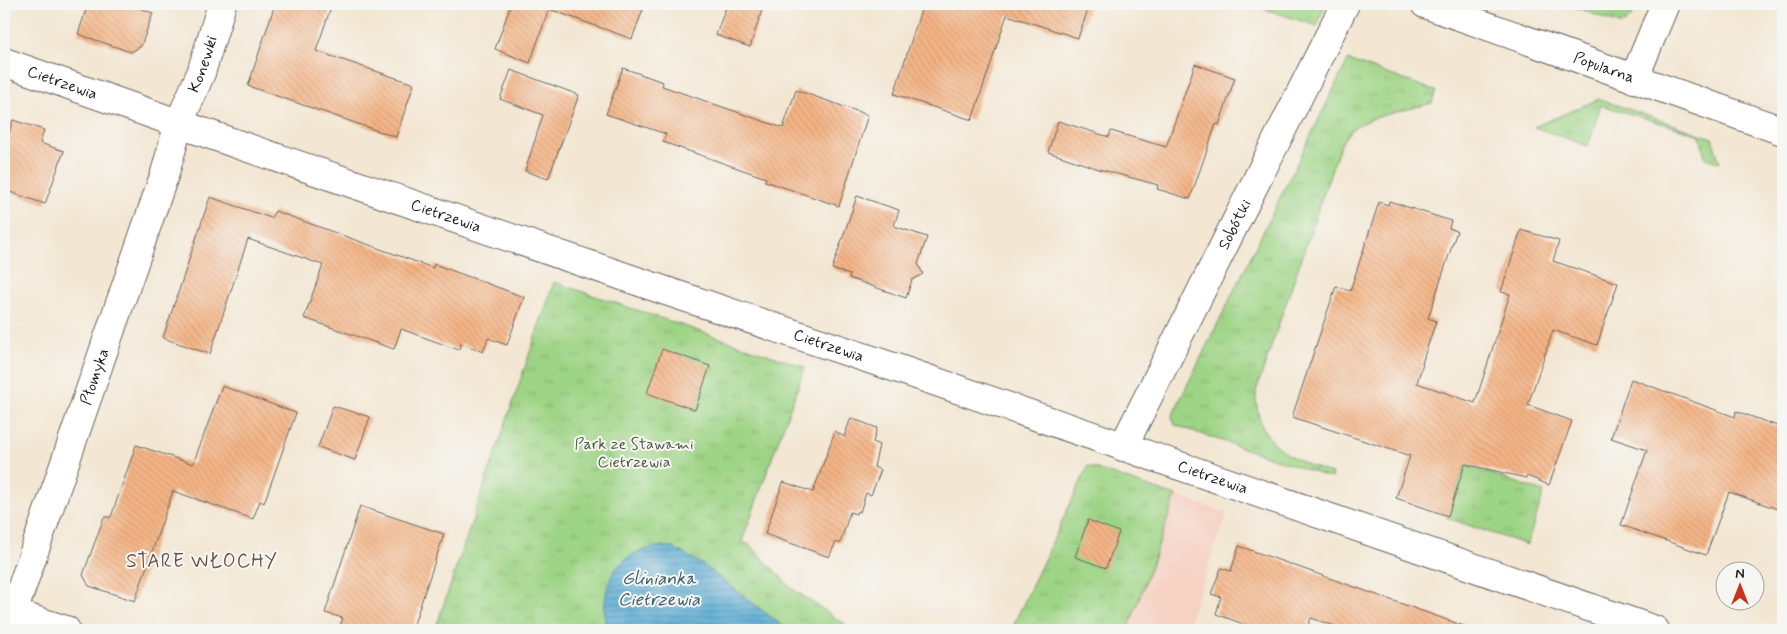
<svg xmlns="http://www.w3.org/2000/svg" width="1787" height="634" viewBox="0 0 1787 634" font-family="Mynerve,sans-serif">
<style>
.built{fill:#f6d2c5}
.grass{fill:url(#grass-tufts);stroke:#5d7850}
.water{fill:url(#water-rules);stroke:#386276}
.building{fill:url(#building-back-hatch)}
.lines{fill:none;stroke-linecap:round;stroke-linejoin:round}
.minor-casing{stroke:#67635c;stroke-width:30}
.minor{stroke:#fff;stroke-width:28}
.labels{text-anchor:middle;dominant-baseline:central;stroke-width:4;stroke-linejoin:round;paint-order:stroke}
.street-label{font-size:16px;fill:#1c1c1c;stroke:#f6f6f2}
.park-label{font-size:16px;fill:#4a5c41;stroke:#f6f6f2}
.water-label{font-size:18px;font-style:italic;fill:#365b6d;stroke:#f6f6f2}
.quarter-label{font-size:19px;letter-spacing:1px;fill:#685141;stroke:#f6f6f2}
</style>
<defs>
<pattern id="grass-tufts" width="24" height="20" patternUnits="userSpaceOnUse" patternTransform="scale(1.25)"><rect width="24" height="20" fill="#9ed485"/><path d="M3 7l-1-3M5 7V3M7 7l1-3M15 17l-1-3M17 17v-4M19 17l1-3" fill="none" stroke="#88b572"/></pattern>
<pattern id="water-rules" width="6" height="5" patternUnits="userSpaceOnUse" patternTransform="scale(1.25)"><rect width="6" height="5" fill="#55a9d1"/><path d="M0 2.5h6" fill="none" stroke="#4689a9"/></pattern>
<pattern id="building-back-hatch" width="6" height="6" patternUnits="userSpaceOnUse" patternTransform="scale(1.25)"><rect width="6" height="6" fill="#f4b485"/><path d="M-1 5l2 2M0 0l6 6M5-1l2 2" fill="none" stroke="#d19a72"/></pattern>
</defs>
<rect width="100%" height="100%" fill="#f6f6f2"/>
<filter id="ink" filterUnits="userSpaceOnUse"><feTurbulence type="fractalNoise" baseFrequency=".02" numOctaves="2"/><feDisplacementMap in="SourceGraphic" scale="10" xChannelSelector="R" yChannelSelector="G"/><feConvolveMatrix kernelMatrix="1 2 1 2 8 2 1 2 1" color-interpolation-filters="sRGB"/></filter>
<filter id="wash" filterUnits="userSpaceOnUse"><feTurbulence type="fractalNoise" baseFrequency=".0096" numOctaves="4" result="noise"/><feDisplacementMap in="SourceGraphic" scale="20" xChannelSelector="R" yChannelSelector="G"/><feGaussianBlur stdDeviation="1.12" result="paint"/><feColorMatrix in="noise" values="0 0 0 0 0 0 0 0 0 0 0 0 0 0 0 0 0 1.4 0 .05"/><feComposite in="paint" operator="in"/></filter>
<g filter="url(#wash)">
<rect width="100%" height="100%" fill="#f3e6d2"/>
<path class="built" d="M1160,490L1227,513L1186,630H1110Z"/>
<path class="grass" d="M1249,4H1323V10L1317,26Z
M1567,4H1636L1631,17L1622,25Z
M1348,60L1436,91L1432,103C1412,109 1364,117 1351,130C1344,137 1341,145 1337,154L1256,391C1255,444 1289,458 1332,474L1331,478L1175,425L1172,416Z
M1599,99L1712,138L1720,163L1705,158L1700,135L1601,105L1588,146L1534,127Z
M554,282L805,367L742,541L751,546L791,588L854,630H435Z
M1465,465L1544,492L1527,545L1447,518Z
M1088,466L1176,496L1128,630H1011Z"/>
<path class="water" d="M662,546L674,548L702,564L788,630H605C602,584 610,553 662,546Z"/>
<g id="blocks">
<path class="building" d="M88,4H128L153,13L141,46L131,52L78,34Z
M275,4H332L316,51L414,84L396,137L248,86Z
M511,4H645L632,39L549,9L530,63L495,49Z
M727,4H764L750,47L716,35Z
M923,4H1090L1078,38L1007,15L972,120L894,94Z
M1195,64L1235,78L1219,125L1216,124L1190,199L1157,189L1158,185L1099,169L1048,152L1058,121L1109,137L1111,131L1166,147Z
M623,68L663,82L662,86L783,128L796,90L868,115L839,206L765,181L766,178L663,142L666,134L606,114Z
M511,70L579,95L548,179L525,171L543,115L500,99Z
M13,120L44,130L40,143L64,151L45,204L4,190V148Z
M857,196L899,210L894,226L927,237L918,264L923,274L912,280L906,298L849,278L850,275L832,269Z
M210,197L271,218L275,211L433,268L434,264L524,297L507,345L488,338L483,352L461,343L459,350L401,329L394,349L304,318L323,265L248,239L210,354L163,338Z
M1389,201L1451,221L1449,228L1457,231L1428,318L1436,321L1422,363H1423L1417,383L1475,403L1510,294L1501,292L1521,230L1559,241L1553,261L1618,283L1597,345L1553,330L1528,405L1572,421L1549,485L1527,476L1526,478L1465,464L1448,516L1396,498L1410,456L1292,417L1336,286L1350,291L1379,202L1388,205Z
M662,349L710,366L695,410L647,393Z
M1631,379L1735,417L1736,411L1783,428V511L1729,492L1706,555L1621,525L1647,450L1611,438Z
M222,386L296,413L264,503L260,501L253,519L173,491L135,601L89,586L83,575L104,517H111L136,445L193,464Z
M333,406L370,417L355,460L318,447Z
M851,418L877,428L873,442L879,445L874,467L881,470L871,495L866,493L860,512L857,511L856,514L850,512L840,544L836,542L829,557L765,534L783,482L813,492L835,431L844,437Z
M360,506L444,534L412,630H339L343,618L325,613Z
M1088,520L1119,532L1106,568L1075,557Z
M1239,546L1467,627L1466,630H1346L1311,618L1306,630H1260L1216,614L1221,597L1211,594L1221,568L1231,571Z"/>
</g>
</g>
<g filter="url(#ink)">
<use href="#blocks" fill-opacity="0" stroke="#67635c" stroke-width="1"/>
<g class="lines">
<defs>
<g id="minor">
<path id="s1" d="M1425,4L1783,131"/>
<path id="s2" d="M4,62L231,142L669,292L902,370L1655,630"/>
<path d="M1634,79L1665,4"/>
<path id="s3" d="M1123,447L1345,4"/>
<path d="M4,610L66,630"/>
<path id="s4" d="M7,630L165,173L179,123L201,73L222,4"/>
</g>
</defs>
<use href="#minor" class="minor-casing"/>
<use href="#minor" class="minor"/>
</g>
</g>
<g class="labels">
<g class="street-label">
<text stroke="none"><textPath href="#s4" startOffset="599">Konewki</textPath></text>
<text stroke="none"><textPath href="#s1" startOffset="190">Popularna</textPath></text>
<text stroke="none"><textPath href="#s2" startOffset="62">Cietrzewia</textPath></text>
<text stroke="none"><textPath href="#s2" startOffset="468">Cietrzewia</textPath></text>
<text stroke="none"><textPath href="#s3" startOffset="249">Sobótki</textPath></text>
<text stroke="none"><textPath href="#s2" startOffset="872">Cietrzewia</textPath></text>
<text stroke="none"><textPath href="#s4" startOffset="268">Płomyka</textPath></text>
<text stroke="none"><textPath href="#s2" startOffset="1278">Cietrzewia</textPath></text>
</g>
<g class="park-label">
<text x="634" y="444">Park ze Stawami<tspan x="634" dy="18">Cietrzewia</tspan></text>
</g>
<g class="water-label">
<text x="659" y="579">Glinianka<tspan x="659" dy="21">Cietrzewia</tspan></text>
</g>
<g class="quarter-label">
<text x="202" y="561">STARE WŁOCHY</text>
</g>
</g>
<rect width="1787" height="634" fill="none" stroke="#f6f6f2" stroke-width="20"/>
<g transform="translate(1740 586)"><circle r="24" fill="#f6f6f2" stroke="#9f9f9c"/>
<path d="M0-4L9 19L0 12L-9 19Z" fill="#c8321e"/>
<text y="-8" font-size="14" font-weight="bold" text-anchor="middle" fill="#1c1c1c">N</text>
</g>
</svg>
